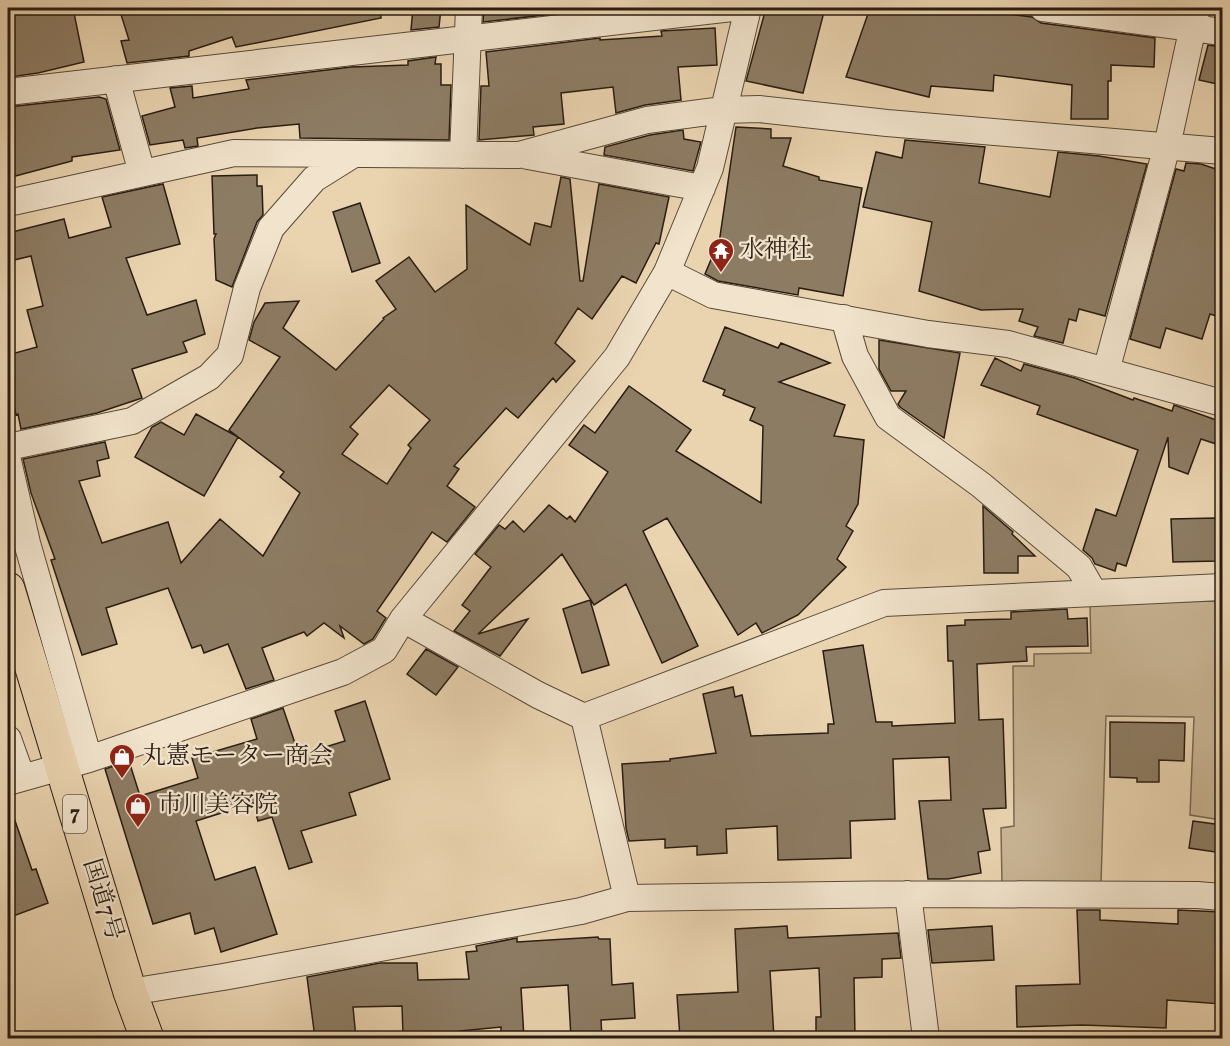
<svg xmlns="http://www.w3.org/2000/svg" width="1230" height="1046" viewBox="0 0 1230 1046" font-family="Vollkorn,'Noto Serif JP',serif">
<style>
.green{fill:#c9b595;stroke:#796854;stroke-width:1.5}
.building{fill:#8d7c64;stroke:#291c12;stroke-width:1.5;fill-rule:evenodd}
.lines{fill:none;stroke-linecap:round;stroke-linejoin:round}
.minor-casing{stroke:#594a3a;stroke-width:28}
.trunk-casing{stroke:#291c12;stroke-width:35}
.minor{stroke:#f1e3cc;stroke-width:26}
.trunk{stroke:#ead4b0;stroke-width:33}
.labels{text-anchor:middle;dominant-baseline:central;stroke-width:4.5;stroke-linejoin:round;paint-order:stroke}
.shield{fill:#f1e3cc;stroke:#65584a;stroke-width:1.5}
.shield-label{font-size:22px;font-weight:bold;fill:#291c12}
.poi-label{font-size:24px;fill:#291c12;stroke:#f1e3cc;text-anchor:start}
.street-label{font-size:24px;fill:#291c12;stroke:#f1e3cc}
</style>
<rect width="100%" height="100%" fill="#ead4b0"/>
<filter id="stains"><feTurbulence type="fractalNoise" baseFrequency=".00333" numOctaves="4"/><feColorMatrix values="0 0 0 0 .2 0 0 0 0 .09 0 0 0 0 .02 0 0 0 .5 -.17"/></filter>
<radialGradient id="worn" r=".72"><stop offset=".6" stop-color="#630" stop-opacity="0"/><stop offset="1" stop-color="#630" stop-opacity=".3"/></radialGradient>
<path class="green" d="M1222,601V820L1190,815L1194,717L1106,716L1101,883L1002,885L1001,828L1014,826L1013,666H1034V654L1091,653L1090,603Z"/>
<path class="building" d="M8,8H73L84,62L38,73L10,77Z
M119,8H380L381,18L236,47L232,37L189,51V56L127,63L121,41L129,40Z
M413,8H441L439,27L411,30Z
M484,8H570V12L483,22Z
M766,8H825L803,93L746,81Z
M870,8L991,9V12L1032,17L1041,23L1155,38L1154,67L1111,65V81H1108V119H1071L1072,85L994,75L993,91L931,86L929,97L846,77Z
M715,28L717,65L678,67L681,100L645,105L616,113L613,87L561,93L564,124L533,127L534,135L479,140L481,86H489L486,52L600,38V40L662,36L661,31Z
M1208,45L1222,47V85L1199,80Z
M436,57L435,64H441V85H451L449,140L300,138L299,124L257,128L197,138L198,146L185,148L183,140L150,145L142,116L175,107L170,88L192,86L193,98L249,89L246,80L351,67L408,65V61Z
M99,97L106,99L120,150L72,157V161L8,178V107Z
M736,127L771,129V138H791L783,166L819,177V180L862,188L843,296L799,288L798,295L718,281L705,274L713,255L717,257Z
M683,130L684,139L701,142L693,171L604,155L605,147L650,135Z
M905,140L985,147L979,183L1050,197L1058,152L1099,156L1147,164L1105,316L1079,309L1076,321L1069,319L1063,343L1034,336L1038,327L1019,321L1023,309L981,310L919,291L932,222L863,207L876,152L902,158Z
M1186,163L1201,164L1222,171V318L1210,314L1202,339L1166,328L1160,348L1130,339L1176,169L1184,171Z
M257,175V186H262L263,215L257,222L232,287L216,280L214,239L216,234H214L212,176Z
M561,177L570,179L580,281H583L599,184L669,197L659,244L656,243L636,283L622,276L592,319L578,308L555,343L575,361L556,382L553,378L518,418L506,408L454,466L459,469L447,486L475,507L447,542L432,532L377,611L386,618L373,639L364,644L340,626L344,638L324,623L307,636L304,632L262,648L274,680L246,689L228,644L204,653L201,645L192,648L168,588L106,608L117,644L82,655L51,560L55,559L31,493L23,459L105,442L109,458L97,461L100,476L79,481L102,543L168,522L181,563L220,519L263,556L300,493L280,477L284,472L229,430L280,357L249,340L254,322L265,303L299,301L283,328L336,370L384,319L383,318L396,309L376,281L409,257L435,292L467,269L466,205L530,245L535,223L551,227ZM389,385L430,420L408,445L411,448L387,484L342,454L358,434L350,427Z
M163,184L180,244L126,258L147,315L196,300L205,334L183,342L187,352L132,369L142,398L97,413L21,429L18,414L16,415L8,375V355L37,347L27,310L43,306L31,256L14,260L8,233L64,219L69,238L111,227L102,197Z
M360,203L380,263L352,272L333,212Z
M725,327L778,348L781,343L830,363L779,382L845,405L834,436L864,440L858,504L846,526L853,531L837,559L846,567L798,615L762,633L756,623L738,635L667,518L643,531L698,646L662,663L626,584L594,605L562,554L478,634L528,619L500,656L454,631L470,611L462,605L491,567L475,554L499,525L505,529L513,521L524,532L549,505L567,519L570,516L575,522L608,472L569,445L584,425L595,433L629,386L691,430L676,451L761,503L763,426L750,420L755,408L723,395L725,390L703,381Z
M879,340L960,353L944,438L900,407L898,404L906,391H891L879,369Z
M995,358L1021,371L1024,364L1075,378L1133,400L1134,398L1172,411L1174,405L1222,422V446L1201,439L1188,474L1169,467L1168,437L1126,566L1117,563L1115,571L1095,564L1092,558L1083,550L1096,509L1116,516L1138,450L1037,414L1040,406L981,385Z
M196,414L238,437L204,496L135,457L152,427L161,422L184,435Z
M983,506L1013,532L1012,534L1035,556H1018V573H984Z
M1216,518L1218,561L1173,562L1171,519Z
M590,600L609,665L582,673L563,609Z
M1067,609L1068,619L1087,618L1088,646L1026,647L1027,661L977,664L979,720L1003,719L1006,808L983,809L990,850L978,852L981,873L948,879H928L919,801L951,800L949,757L893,759L895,819L850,821L851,858L778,860L777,826L726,829L727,853L697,855V846L665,848V839L629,841L626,828L622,764L670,761V759L716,753L703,694L733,687L735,697L742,695L751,736L828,733V724H834L823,651L863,645L876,722H892V726L955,723L953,661H948L947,626L965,625V620L1011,619V612Z
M426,649L458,667L436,695L407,674Z
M365,701L390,779L349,793L356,815L301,831L312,862L289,869L272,817L258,821L253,803L196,821L215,880L255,867L277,934L221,952L214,928L195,934L190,913L153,924L105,769L129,761L140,796L198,778L192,758L257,739L251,719L283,708L299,755L345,741L335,711Z
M1110,722L1185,723L1184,761L1159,760V782H1137V778L1110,777Z
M8,809H11L32,870L36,869L48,903L8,918Z
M1193,821L1222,825V853L1189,848Z
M1077,910H1100V920L1178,924V910L1222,912V1004L1167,1000L1166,1028L1082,1025L1017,1027L1016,986L1080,984Z
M787,926L788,938L898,933L901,958L882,959V977L854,978L855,1038H816V1017H821L819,968L770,971L774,1038H680L677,995L738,992L735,929Z
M992,926L994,960L932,963L928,930Z
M598,937L599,939H610L612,985L633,983L635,1018L601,1020L602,1038H571L568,985L521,988L524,1038H501V1027L460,1031V1038H432V1033L403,1034L402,1006L353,1007L356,1038H315L307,977L380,963H417L418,980L469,979L466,952L477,951L476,946L517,938V942Z"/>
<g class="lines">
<defs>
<path id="minor" d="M1043,8L1222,32
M116,79L142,173
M8,92L732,8
M463,155L469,8
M528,156L702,188
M8,203L234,153L519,155L647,120L723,110L759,109L887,123L1222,151
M667,272L713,295L928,334L1008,344L1222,403
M844,318L855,356L888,417L981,485L1079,567L1094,593
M1106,371L1167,146L1197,8
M8,447L132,421L209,377L230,355L247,288L271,228L314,179L354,154
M8,461L27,543L89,759
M403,619L538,695L584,717
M8,739L22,778
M8,782L89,759L343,672L384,650L403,619L617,357L667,272L710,168L748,8
M908,894L926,1038
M627,898L584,717L884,603L1222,587
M130,992L223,977L581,911L627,898L908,894L1197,895L1222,897"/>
<path id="trunk" d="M8,589L130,992L147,1038"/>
</defs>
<use href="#minor" class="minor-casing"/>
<use href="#trunk" class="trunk-casing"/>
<use href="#minor" class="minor"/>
<use href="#trunk" class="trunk"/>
</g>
<defs>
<symbol id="temple-pin" viewBox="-11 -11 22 30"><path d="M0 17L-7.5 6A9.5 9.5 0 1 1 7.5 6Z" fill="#8f2418" stroke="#f1e3cc"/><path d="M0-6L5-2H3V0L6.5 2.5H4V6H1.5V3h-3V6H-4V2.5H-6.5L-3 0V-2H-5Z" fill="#fff"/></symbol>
<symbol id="shop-pin" viewBox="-11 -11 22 30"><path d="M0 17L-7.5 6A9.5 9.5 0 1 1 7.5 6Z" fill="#8f2418" stroke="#f1e3cc"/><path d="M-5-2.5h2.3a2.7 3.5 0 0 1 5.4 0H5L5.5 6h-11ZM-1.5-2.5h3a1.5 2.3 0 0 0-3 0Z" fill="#fff"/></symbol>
</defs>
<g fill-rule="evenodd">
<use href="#temple-pin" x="706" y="236" width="30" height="40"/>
<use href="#shop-pin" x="107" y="742" width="30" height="40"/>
<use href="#shop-pin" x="123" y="791" width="30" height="40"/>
</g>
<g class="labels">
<rect class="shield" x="63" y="795" width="24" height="38" rx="4.5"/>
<g class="shield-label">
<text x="75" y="814">7</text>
</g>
<g class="poi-label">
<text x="740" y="251">水神社</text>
<text x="142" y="757">丸憲モーター商会</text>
<text x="158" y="806">市川美容院</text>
</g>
<g class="street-label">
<text transform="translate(102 900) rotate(73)">国道7号</text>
</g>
</g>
<rect width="1230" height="1046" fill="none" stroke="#ead4b0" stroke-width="30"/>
<rect x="9" y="9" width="1212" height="1028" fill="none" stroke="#291c12" stroke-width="3"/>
<rect x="15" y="15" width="1200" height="1016" fill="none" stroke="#291c12" stroke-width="1.5"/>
<rect width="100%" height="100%" filter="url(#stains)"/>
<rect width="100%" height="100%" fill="url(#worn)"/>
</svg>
